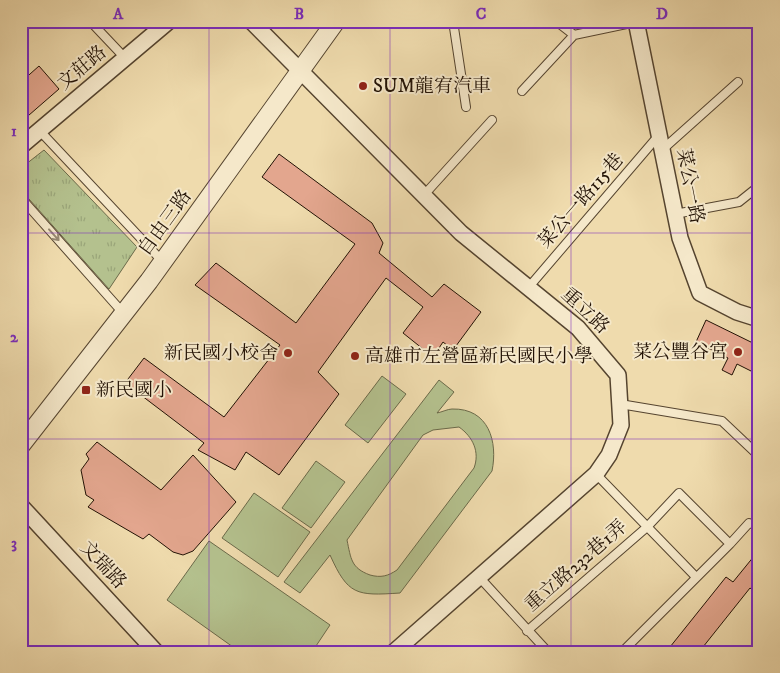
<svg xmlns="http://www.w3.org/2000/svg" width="780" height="673" viewBox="0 0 780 673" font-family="'IM FELL DW Pica','Noto Serif TC',serif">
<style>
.grass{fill:#b4c18e;stroke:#6b6a4a;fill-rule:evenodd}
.park{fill:url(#park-tufts);stroke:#6b6a4a}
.building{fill:#e3a68e;stroke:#221205}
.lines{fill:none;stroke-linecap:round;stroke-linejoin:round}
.service-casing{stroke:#55442f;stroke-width:10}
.minor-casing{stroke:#55442f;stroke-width:18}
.tertiary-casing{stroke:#55442f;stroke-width:20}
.service{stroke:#f5e8ca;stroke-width:8}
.minor{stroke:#f5e8ca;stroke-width:15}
.tertiary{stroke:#f5e8ca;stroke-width:18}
.oneway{stroke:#968871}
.grid{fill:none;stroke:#7b2cbf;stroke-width:1;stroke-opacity:0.55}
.poi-dot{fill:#8f2418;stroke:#f5e8ca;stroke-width:2}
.labels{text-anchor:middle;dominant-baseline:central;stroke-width:4;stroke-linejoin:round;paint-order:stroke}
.street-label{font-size:19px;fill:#221205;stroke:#f5e8ca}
.poi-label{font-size:19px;fill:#221205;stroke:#f5e8ca;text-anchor:start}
.neatline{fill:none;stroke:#7b2cbf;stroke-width:2}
.grid-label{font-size:16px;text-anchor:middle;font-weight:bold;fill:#7b2cbf}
</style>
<defs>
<pattern id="park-tufts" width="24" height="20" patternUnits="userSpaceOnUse" patternTransform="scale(1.25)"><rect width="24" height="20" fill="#b4c18e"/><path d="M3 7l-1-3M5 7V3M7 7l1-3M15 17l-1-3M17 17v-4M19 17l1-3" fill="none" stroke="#9aa579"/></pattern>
</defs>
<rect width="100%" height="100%" fill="#efdbad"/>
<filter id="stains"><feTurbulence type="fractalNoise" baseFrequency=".004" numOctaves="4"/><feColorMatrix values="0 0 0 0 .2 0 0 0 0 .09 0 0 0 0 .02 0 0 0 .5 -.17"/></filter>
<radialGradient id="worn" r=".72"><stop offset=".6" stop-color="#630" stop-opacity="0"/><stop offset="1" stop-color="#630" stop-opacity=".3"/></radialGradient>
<path class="grass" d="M382,376L406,394L368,443L345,425Z
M439,380L454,392L437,413C442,412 448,409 452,409C489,408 498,442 492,471L400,593C356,596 348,595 330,555L300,593L284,582ZM459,427C473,437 480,452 474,468L397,570C388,576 381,578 370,575C351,568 351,559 347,540L423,435L433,430Z
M316,461L345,482L311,528L282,508Z
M254,493L310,532L278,577L222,538Z
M209,541L330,625L312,652H240L167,600Z"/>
<path class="park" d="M44,150L137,247L109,289L21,190V168Z"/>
<path class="building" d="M39,66L59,89L21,122V82Z
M279,154L372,223L383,243L379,253L432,297L444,284L481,312L453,350L443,342L433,357L403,333L423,307L386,278L318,372L339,394L279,475L246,452L235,470L198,450L204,443L125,383L144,358L224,417L280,345L195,285L216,263L296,323L355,244L262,177Z
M706,320L759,346V375L737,364L732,375L722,370L728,358L696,342Z
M97,442L161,490L193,455L236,502L193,551L183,555L173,552L149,534L143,539L88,507L94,500L86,495L81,470L89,459L86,454Z
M759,550V595L750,588L699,652H666L726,577L733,582Z"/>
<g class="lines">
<defs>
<path id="service" d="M90,21L125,58
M453,21L466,107
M574,35L636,22
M522,91L574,35L556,21
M39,130L163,262
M662,150L738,82
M424,195L492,120
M21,198L124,314
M675,214L739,202L759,186
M528,288L659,135
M620,404L722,421L759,456
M596,474L696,577
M480,578L548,652
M527,631L647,527L679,493L730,544L749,523L759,526
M622,652L730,544"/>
<path id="minor" d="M251,21L461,233L578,328L618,375L621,425L609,455L596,474L394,652
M636,21L680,238L700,293L737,312L759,319
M21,146L169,21
M21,506L156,652"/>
<path id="tertiary" d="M21,445L149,281L336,21"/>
</defs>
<use href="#service" class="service-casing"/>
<use href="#minor" class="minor-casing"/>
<use href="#tertiary" class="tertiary-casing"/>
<use href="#service" class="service"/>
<use href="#minor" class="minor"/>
<use href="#tertiary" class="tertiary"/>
</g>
<defs><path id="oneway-shaft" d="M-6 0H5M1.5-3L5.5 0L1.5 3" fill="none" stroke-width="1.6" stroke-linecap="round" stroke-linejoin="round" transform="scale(1.25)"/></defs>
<use class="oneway" href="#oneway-shaft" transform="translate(54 235) rotate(48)"/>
<path class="grid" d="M209,21V652M390,21V652M571,21V652M21,233H759M21,439H759"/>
<g class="poi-dot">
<circle cx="363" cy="86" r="5"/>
<circle cx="738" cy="352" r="5"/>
<circle cx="288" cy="353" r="5"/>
<circle cx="355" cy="356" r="5"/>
<rect x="81" y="385" width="10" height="10" rx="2.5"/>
</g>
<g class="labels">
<g class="street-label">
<text transform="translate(82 68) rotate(-40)">文莊路</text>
<text transform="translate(690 186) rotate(79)">菜公一路</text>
<text transform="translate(581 201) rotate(-49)">菜公一路115巷</text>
<text transform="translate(165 223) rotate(-54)">自由三路</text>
<text transform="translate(585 311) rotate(43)">重立路</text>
<text transform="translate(103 565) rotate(47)">文瑞路</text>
<text transform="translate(576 566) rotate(-41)">重立路232巷1弄</text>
</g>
<g class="poi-label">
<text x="373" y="86">SUM龍宥汽車</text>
<text x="728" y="352" text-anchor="end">菜公豐谷宮</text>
<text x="278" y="353" text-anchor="end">新民國小校舍</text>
<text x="365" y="356">高雄市左營區新民國民小學</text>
<text x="96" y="390">新民國小</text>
</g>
</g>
<rect width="780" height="673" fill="none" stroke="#efdbad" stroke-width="55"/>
<rect x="28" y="28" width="724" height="618" class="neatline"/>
<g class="grid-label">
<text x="118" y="19">A</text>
<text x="299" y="19">B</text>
<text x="481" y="19">C</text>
<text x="662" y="19">D</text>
<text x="14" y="136">1</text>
<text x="14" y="342">2</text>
<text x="14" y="548">3</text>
</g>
<rect width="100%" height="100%" filter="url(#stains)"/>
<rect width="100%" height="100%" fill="url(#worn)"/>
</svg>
